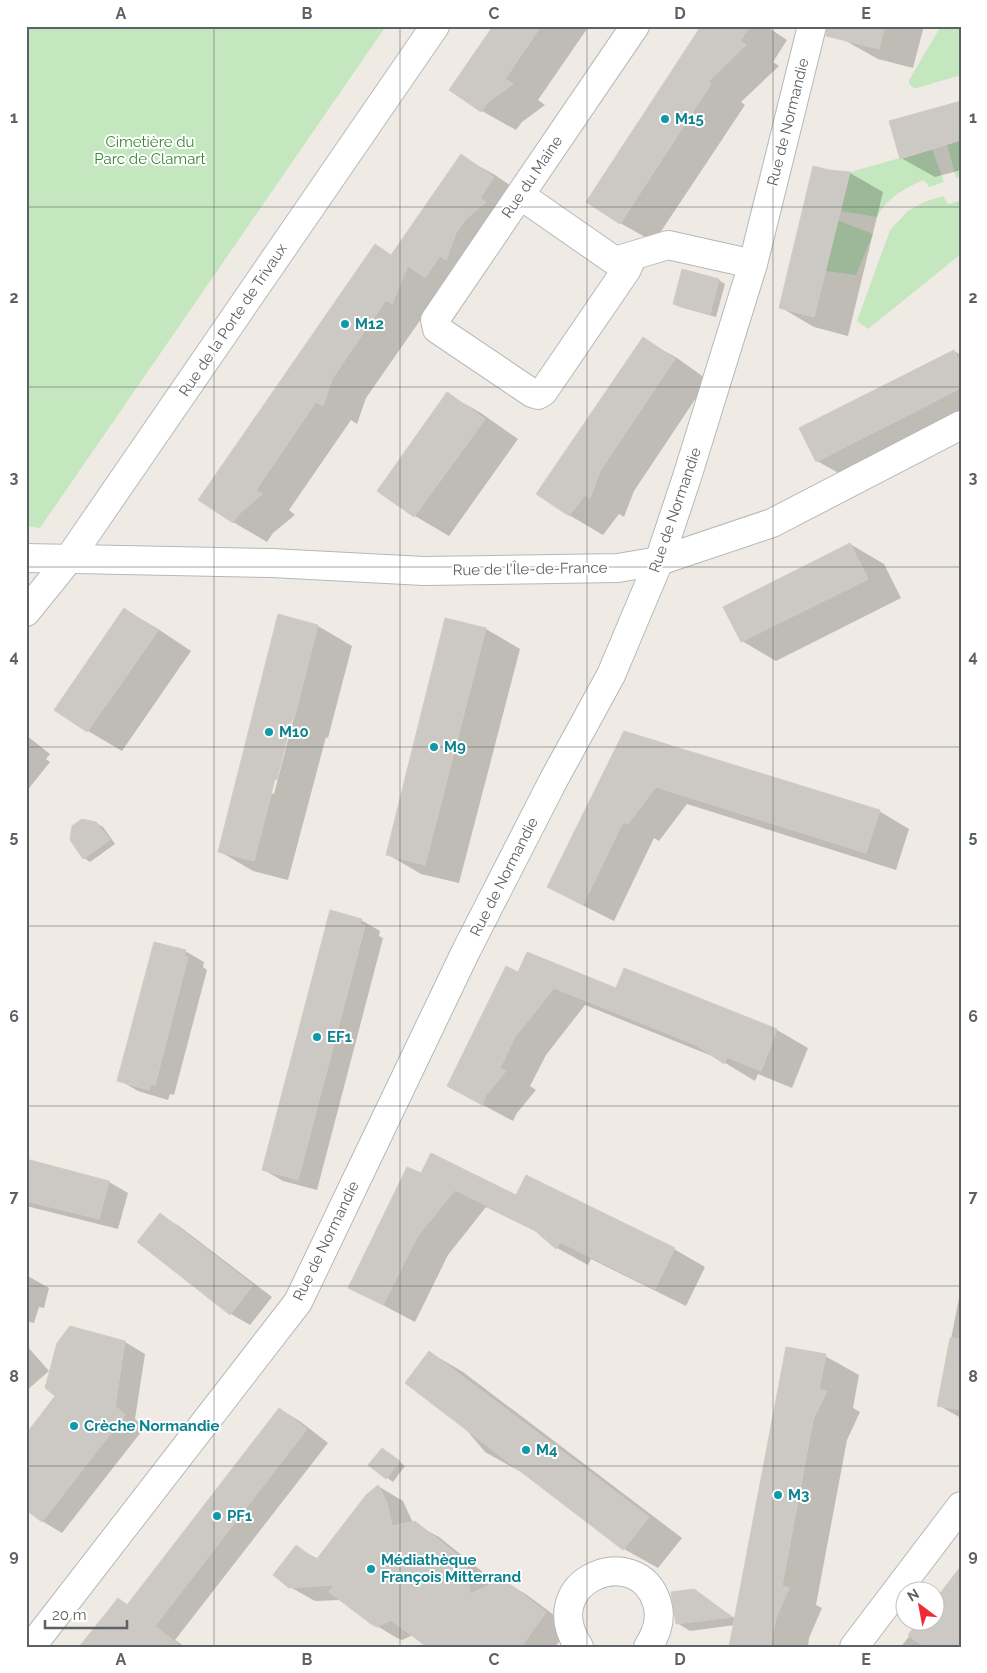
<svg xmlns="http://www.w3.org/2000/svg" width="987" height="1673" viewBox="0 0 987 1673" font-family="Raleway,sans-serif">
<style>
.green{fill:#c5e7bf}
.shadow{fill:#0003;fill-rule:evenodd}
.building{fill:#ccc8c3;stroke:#d4cbc2}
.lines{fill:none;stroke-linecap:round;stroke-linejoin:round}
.street-casing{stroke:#b4b8bb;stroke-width:30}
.secondary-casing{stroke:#b5babe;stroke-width:30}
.street{stroke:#fff;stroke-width:28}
.secondary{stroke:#fff;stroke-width:28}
.grid{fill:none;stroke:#5c6165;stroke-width:1;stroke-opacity:0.55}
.culture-dot{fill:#0f9aa8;stroke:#fff;stroke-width:2}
.labels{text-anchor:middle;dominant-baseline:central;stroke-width:4;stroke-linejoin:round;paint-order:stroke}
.culture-label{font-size:15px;font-weight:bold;fill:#0d838f;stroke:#fff;text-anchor:start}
.street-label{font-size:15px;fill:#5c6165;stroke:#fff}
.park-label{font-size:15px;fill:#3a8631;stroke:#fff}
.neatline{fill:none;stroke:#5c6165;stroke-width:2}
.grid-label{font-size:16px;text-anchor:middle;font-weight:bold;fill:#5c6165}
</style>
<rect width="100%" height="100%" fill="#efebe4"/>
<path class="green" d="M26,26H386L40,528L26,526Z
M941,26H961V75L917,88H913L909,83V80Z
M961,140V177L956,178L947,144Z
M932,149L944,182L929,187L924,180C906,187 886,199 877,217L840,211L850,172Z
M943,196L948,204L958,201L961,204V254L868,329L857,321L890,230L908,211L924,202Z
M837,220L873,234L856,275L826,271Z"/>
<path class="shadow" d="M495,26H589L538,100L545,105L522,122L516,130L482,111L451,89Z
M703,26H766L787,40L773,62L779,66L741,102L745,105L654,242L620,223Z
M848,26H924L913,68L878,59L844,40Z
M961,102V170L935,177L901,158Z
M461,156L495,175L527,197L513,219L519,223L500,238L490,252L480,279L474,275L459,297L441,286L426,322L421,319L366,398L357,424L351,420L289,510L295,515L273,533L267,542L233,522L392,256Z
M829,171L850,173L883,192L848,336L814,327L780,307Z
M683,271L719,280L725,284L716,317L680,307L674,304Z
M643,339L677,358L708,380L634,491L624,517L619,514L603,535L569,515Z
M954,351L961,355V424L851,480L817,461Z
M447,394L481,413L518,439L449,536L415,516L379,491Z
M850,544L884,564L901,598L776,661L742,641Z
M124,609L158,629L191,651L122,751L88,731L56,710Z
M279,616L318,626L352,646L328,738L326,737L288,880L253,871L219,851ZM293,712L295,713L274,794L271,793Z
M446,619L486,629L520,649L459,883L421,874L387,854Z
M624,732L879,811L909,829L896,870L687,804L659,841L654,838L614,921L578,903L548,886Z
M26,735L50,754L46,759L50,762L26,792Z
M96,823L103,827L115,844L90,862L84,858Z
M361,920L380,931L379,936L383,938L317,1190L283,1181L264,1170Z
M185,951L204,962L203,967L207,970L174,1095L170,1094L168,1100L138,1091L119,1080Z
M624,969L777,1030L808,1048L792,1088L758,1074L755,1081L717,1058L585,1005L546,1055L530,1086L536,1090L517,1113L513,1121L448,1086L519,973L617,989Z
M26,1161L109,1182L128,1193L118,1229L26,1206Z
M422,1175L674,1249L705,1267L686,1306L591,1259L588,1265L557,1248L541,1234L486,1207L448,1255L415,1322L349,1287Z
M160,1215L179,1226L272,1297L250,1325L231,1314Z
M26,1275L49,1288L44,1308L39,1307L34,1323L26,1321Z
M961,1288V1418L938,1405Z
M71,1327L125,1342L145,1354L135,1419L145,1427L62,1533L42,1521L26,1502V1433L28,1434L57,1396Z
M26,1345L49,1371L26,1391Z
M429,1352L463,1372L682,1538L658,1568L624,1549L520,1469L519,1471L485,1452L464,1427Z
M825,1356L859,1375L853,1408L860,1412L847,1440L816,1605L822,1608L809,1638L808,1647H730L735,1625L690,1631L677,1623L694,1590L736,1619Z
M280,1409L301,1422L328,1443L175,1640L185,1647H81L118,1599L128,1605Z
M388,1453L405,1466L393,1482L370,1465Z
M378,1486L403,1501L413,1523L439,1537L489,1577L491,1586L502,1580L527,1595L570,1627L555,1647H429L413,1635L402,1640L397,1638L372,1623L341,1600L315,1601L290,1587L296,1547L318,1559Z
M921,1620H934L961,1647H901Z"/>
<path class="building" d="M493,26H541L505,79L513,84L488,102L481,112L449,90Z
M701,26H750L740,41L746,45L708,82L711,84L620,224L586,202Z
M827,26H885L879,49L826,36Z
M961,101V140L900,159L889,121Z
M461,154L494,177L480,198L486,202L466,219L456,233L446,260L440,256L425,278L408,266L392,304L386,300L332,379L323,406L316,402L256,490L262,494L239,514L233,523L198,500L375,244L391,255Z
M813,166L829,170L850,172L814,317L779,308Z
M682,269L719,279L710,314L673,304Z
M643,337L675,359L600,471L590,498L585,495L569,516L536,494Z
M954,350L961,364V388L816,462L799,428Z
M447,392L485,419L414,517L377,491Z
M850,543L868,579L741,642L723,607Z
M124,608L158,631L87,732L54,710Z
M278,614L318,625L294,719H292L277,780L275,779L254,861L218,852Z
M445,618L486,628L425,865L386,855Z
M624,731L880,810L866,853L656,787L628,824L623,822L583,905L547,887Z
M82,819L96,822L110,840L83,859L70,840L72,826Z
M330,910L362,919L360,924L365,926L298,1180L262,1170Z
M154,942L186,950L184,956L188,957L155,1085L151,1084L149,1090L117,1081Z
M527,952L616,988L624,968L777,1029L761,1071L727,1057L724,1064L696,1045L554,988L515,1037L500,1068L506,1071L486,1095L482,1105L447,1086L506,966L518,972Z
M431,1153L516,1195L526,1175L675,1248L655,1289L560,1242L556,1249L533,1229L455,1190L417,1237L383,1305L348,1288L407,1167L421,1173Z
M26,1159L109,1181L99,1219L26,1201Z
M160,1213L253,1285L230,1315L137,1242Z
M70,1326L125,1341L115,1406L125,1415L42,1522L26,1510V1434L55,1396L45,1388L57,1343Z
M950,1338L961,1339V1410L937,1406Z
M786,1347L826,1354L819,1390L827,1391L813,1420L782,1586L789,1588L776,1618L770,1647H729Z
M429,1351L649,1517L623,1550L405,1383Z
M279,1408L307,1429L155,1626L181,1647H79L118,1598L127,1605Z
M382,1448L400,1461L386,1479L368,1465Z
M378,1485L387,1503L392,1526L415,1521L465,1561L470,1594L503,1579L546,1612L521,1647H427L391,1620L377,1627L371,1624L329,1592L334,1585L289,1588L273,1575L296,1545L316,1560L366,1495Z
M961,1566V1647H924L908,1635L919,1620H934V1601Z
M694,1589L732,1617L676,1624L671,1592Z"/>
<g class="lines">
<defs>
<path id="street" d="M520,195L615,261L668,245L753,264
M633,256L627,269L543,392L538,395L532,393L437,329L435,320L635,26
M26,558L272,563L424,571L618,568L659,561L772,523L961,425
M31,1647L298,1302L466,951L553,781L611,675L659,561L687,477L753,264L812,26
M579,1647C535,1580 638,1540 657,1603C662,1619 657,1633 648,1647
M854,1647L961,1506"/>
<path id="secondary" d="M26,612L68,560L435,26"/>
</defs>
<use href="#street" class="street-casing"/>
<use href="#secondary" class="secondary-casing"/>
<use href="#street" class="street"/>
<use href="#secondary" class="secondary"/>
</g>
<path class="grid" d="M214,26V1647M400,26V1647M587,26V1647M773,26V1647M26,207H961M26,387H961M26,567H961M26,747H961M26,926H961M26,1106H961M26,1286H961M26,1466H961"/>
<g class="culture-dot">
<circle cx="665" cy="119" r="5"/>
<circle cx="345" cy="324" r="5"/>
<circle cx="269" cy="732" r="5"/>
<circle cx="434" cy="747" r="5"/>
<circle cx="317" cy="1037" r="5"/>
<circle cx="74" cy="1426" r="5"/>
<circle cx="526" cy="1450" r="5"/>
<circle cx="778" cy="1495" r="5"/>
<circle cx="217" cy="1516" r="5"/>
<circle cx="371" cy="1569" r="5"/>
</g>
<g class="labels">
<g class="culture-label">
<text x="675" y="119">M15</text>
<text x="355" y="324">M12</text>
<text x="279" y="732">M10</text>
<text x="444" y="747">M9</text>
<text x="327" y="1037">EF1</text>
<text x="84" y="1426">Crèche Normandie</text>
<text x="536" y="1450">M4</text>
<text x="788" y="1495">M3</text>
<text x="227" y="1516">PF1</text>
<text x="381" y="1560">Médiathèque<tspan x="381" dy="17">François Mitterrand</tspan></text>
</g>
<g class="street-label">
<text transform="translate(788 122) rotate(-76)">Rue de Normandie</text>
<text transform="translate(532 177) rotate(-56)">Rue du Maine</text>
<text transform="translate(233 320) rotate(-56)">Rue de la Porte de Trivaux</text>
<text transform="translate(675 510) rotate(-71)">Rue de Normandie</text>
<text transform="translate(530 569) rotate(-1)">Rue de l'Île-de-France</text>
<text transform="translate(504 877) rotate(-63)">Rue de Normandie</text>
<text transform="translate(326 1241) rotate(-64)">Rue de Normandie</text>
</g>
<g class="park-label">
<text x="150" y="142">Cimetière du<tspan x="150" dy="17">Parc de Clamart</tspan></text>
</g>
</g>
<rect width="987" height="1673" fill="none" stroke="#ffffff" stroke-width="55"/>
<g transform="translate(920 1606) rotate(328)"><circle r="24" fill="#ffffff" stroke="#bec0c1"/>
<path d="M0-4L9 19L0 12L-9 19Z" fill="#f02936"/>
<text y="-8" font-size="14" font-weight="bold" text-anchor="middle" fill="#5c6165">N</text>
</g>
<path d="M45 1620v8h82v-8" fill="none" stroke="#5c6165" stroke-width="2.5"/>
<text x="52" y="1620" font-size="15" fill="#5c6165" stroke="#ffffff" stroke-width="4" paint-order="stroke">20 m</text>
<rect x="28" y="28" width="932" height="1618" class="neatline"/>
<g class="grid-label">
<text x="121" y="19">A</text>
<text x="307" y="19">B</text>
<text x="494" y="19">C</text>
<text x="680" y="19">D</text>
<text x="866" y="19">E</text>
<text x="14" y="123">1</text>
<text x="973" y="123">1</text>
<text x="14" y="303">2</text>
<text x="973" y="303">2</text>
<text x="14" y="483">3</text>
<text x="973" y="483">3</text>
<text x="14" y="662">4</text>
<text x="973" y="662">4</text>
<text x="14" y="842">5</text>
<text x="973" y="842">5</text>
<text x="14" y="1022">6</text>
<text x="973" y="1022">6</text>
<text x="14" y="1202">7</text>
<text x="973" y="1202">7</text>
<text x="14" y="1382">8</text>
<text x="973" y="1382">8</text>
<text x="14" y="1561">9</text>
<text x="973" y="1561">9</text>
<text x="121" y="1665">A</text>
<text x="307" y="1665">B</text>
<text x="494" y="1665">C</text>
<text x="680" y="1665">D</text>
<text x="866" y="1665">E</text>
</g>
</svg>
